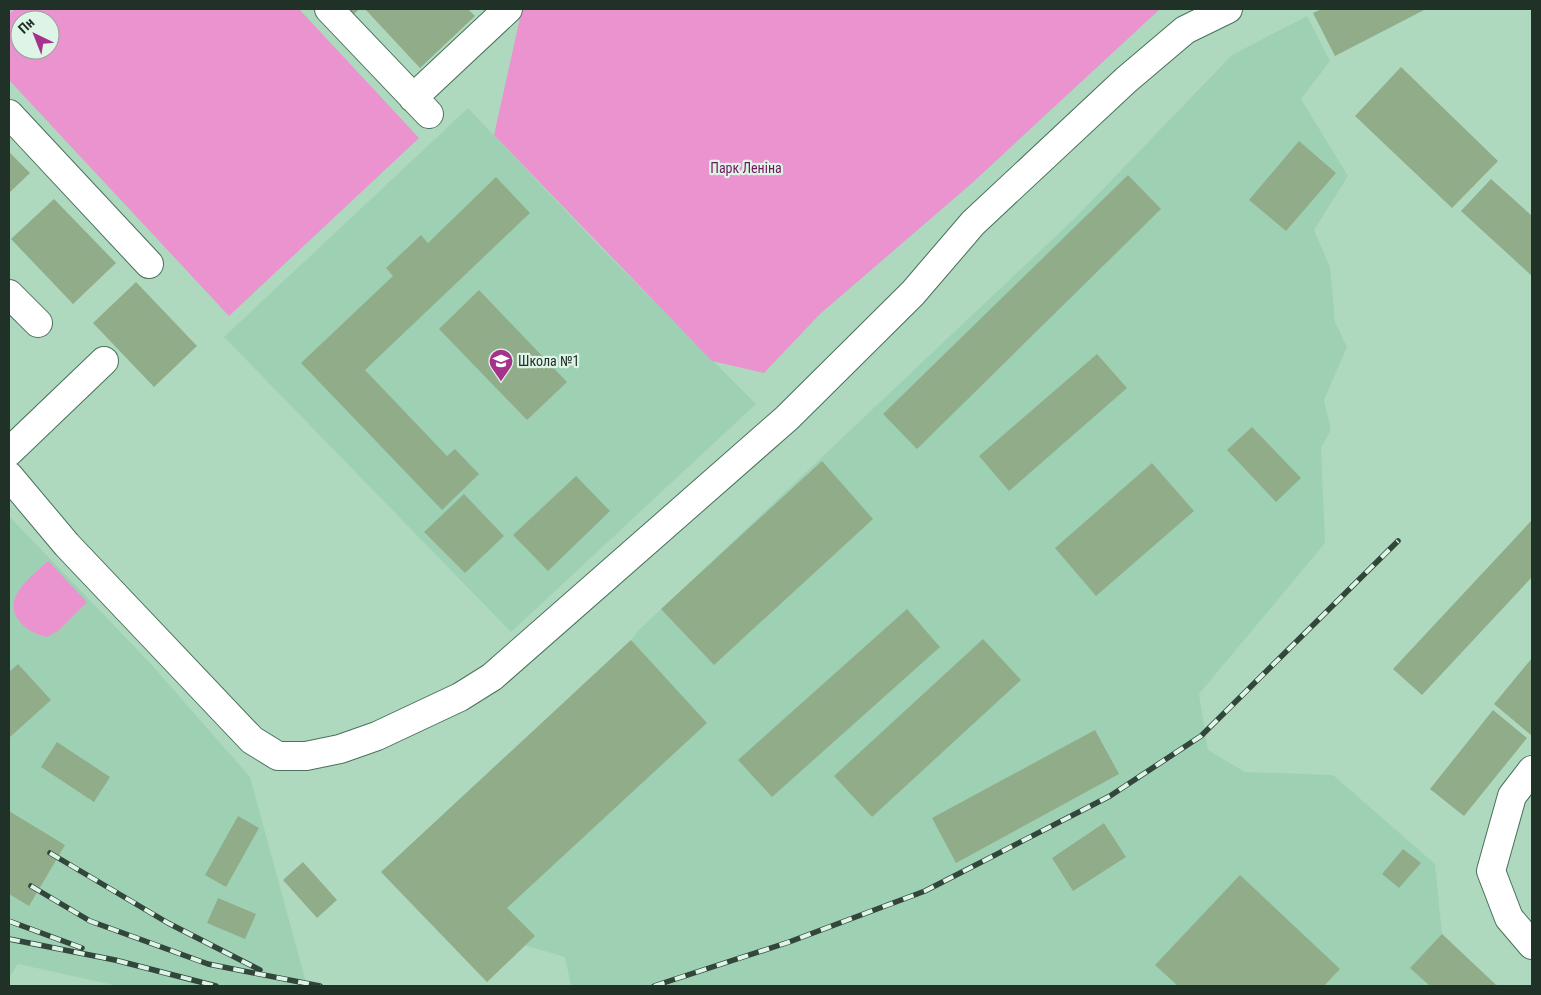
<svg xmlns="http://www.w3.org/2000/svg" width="1541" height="995" viewBox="0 0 1541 995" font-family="'Roboto Condensed',sans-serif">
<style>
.built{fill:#9ed1b3}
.green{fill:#ea93cf;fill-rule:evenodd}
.building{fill:#91ac89}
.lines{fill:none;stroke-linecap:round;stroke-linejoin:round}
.minor-casing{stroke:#49715b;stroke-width:30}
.minor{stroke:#fff;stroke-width:28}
.rail-casing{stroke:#32463b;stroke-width:5.5}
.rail{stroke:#def4e7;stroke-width:4;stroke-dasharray:11;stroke-linecap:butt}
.labels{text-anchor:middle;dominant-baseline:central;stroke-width:4.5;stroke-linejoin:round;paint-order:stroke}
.park-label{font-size:14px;fill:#751460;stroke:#def4e7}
.poi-label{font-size:14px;fill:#203128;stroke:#def4e7;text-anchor:start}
</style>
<rect width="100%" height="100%" fill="#aed9bf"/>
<path class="built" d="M1307,16L1330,61L1301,99L1348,176L1314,230L1330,267L1335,322L1347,347L1324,400L1331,430L1321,448L1325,543L1199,694L1208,750L1245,772L1333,775L1435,864L1442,934L1498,986H571L565,957L524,945L487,982L381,872L631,640L638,631L1076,217L1232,55Z
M468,108L600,247L756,404L511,632L224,337Z
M9,516L150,663L250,777L307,986H118L18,964L9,978Z"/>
<path class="green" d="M15,9H299L419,138L229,316L9,80V14ZM20,20H50V50H20Z
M522,9H1160L971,184L820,314L764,373L712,361L494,135Z
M48,561L87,602L58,631L47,637C35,634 28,631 20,622C0,599 31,577 48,561Z"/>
<path class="building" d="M348,9H359L354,14Z
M365,9H468L475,16L420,68Z
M1322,9H1426L1335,56L1313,13Z
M1401,67L1498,161L1452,208L1355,116Z
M1299,141L1336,173L1286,231L1249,200Z
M9,152L30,173L9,193Z
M1128,175L1161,209L917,449L883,414Z
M496,177L530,213L365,370L447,456L455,449L479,474L442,510L301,363L393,276L386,268L421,235L428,243Z
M1491,179L1532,216V276L1461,211Z
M54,199L116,263L73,304L11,239Z
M136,282L197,346L154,387L93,323Z
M479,290L567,382L527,420L439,329Z
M1097,354L1127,388L1009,491L979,456Z
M1252,427L1301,478L1276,502L1227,450Z
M822,461L873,519L714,665L661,609Z
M1152,463L1194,511L1096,596L1055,548Z
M576,476L610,511L548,571L513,535Z
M464,494L504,536L465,573L424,532Z
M1532,520V577L1422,695L1393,669Z
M907,609L940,647L772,797L738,760Z
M983,639L1021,680L872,817L834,776Z
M631,640L707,723L507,908L535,936L487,982L381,872Z
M1532,658V734L1531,735L1494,704Z
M18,664L51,700L9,738V672Z
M1493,710L1527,738L1464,816L1430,789Z
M1095,730L1119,774L956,863L932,818Z
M57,742L110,777L94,802L41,767Z
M9,811L65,845L29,906L9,894Z
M238,816L259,828L226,887L205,875Z
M1104,823L1126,857L1073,891L1052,858Z
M1403,849L1421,863L1399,888L1382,874Z
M303,862L337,900L317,918L283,880Z
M1240,875L1340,969L1324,986H1178L1155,965Z
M218,898L256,914L245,939L207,923Z
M1442,934L1497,986H1430L1410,968Z"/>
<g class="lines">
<defs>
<path id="minor" d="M329,9L429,114
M413,98L508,9
M9,114L149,264
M9,294L38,323
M9,452L104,361
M9,476L67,545L252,740L278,756H306L340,749L377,736L460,697L492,677L787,418L913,293L973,223L1126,80L1185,30L1228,9
M1532,770L1512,796L1491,871L1509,918L1532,945"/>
</defs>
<use href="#minor" class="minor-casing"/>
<use href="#minor" class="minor"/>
<defs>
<path id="rail" d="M50,853L168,923L260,970
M31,886L90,921L208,964L320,986
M9,921L82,948
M9,939L115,960L216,986
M654,986L789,942L925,891L1110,796L1201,736L1398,541"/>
</defs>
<use href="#rail" class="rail-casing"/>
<use href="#rail" class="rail"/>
</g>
<defs>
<symbol id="school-pin" viewBox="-11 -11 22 30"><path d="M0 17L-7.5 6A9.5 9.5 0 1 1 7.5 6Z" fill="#a7328b" stroke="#def4e7"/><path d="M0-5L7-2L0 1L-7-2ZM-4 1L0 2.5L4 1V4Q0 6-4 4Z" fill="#fff"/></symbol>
</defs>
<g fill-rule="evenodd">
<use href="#school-pin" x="487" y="347" width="28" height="38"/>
</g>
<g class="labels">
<g class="park-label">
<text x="746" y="168">Парк Леніна</text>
</g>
<g class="poi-label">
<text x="518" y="361">Школа №1</text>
</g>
</g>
<rect width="1541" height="995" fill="none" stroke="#203128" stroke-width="20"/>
<g transform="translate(35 35) rotate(317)"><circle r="24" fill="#def4e7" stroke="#92a69b"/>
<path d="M0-4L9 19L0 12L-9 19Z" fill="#a7328b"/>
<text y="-8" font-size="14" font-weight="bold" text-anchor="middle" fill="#203128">Пн</text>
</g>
</svg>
